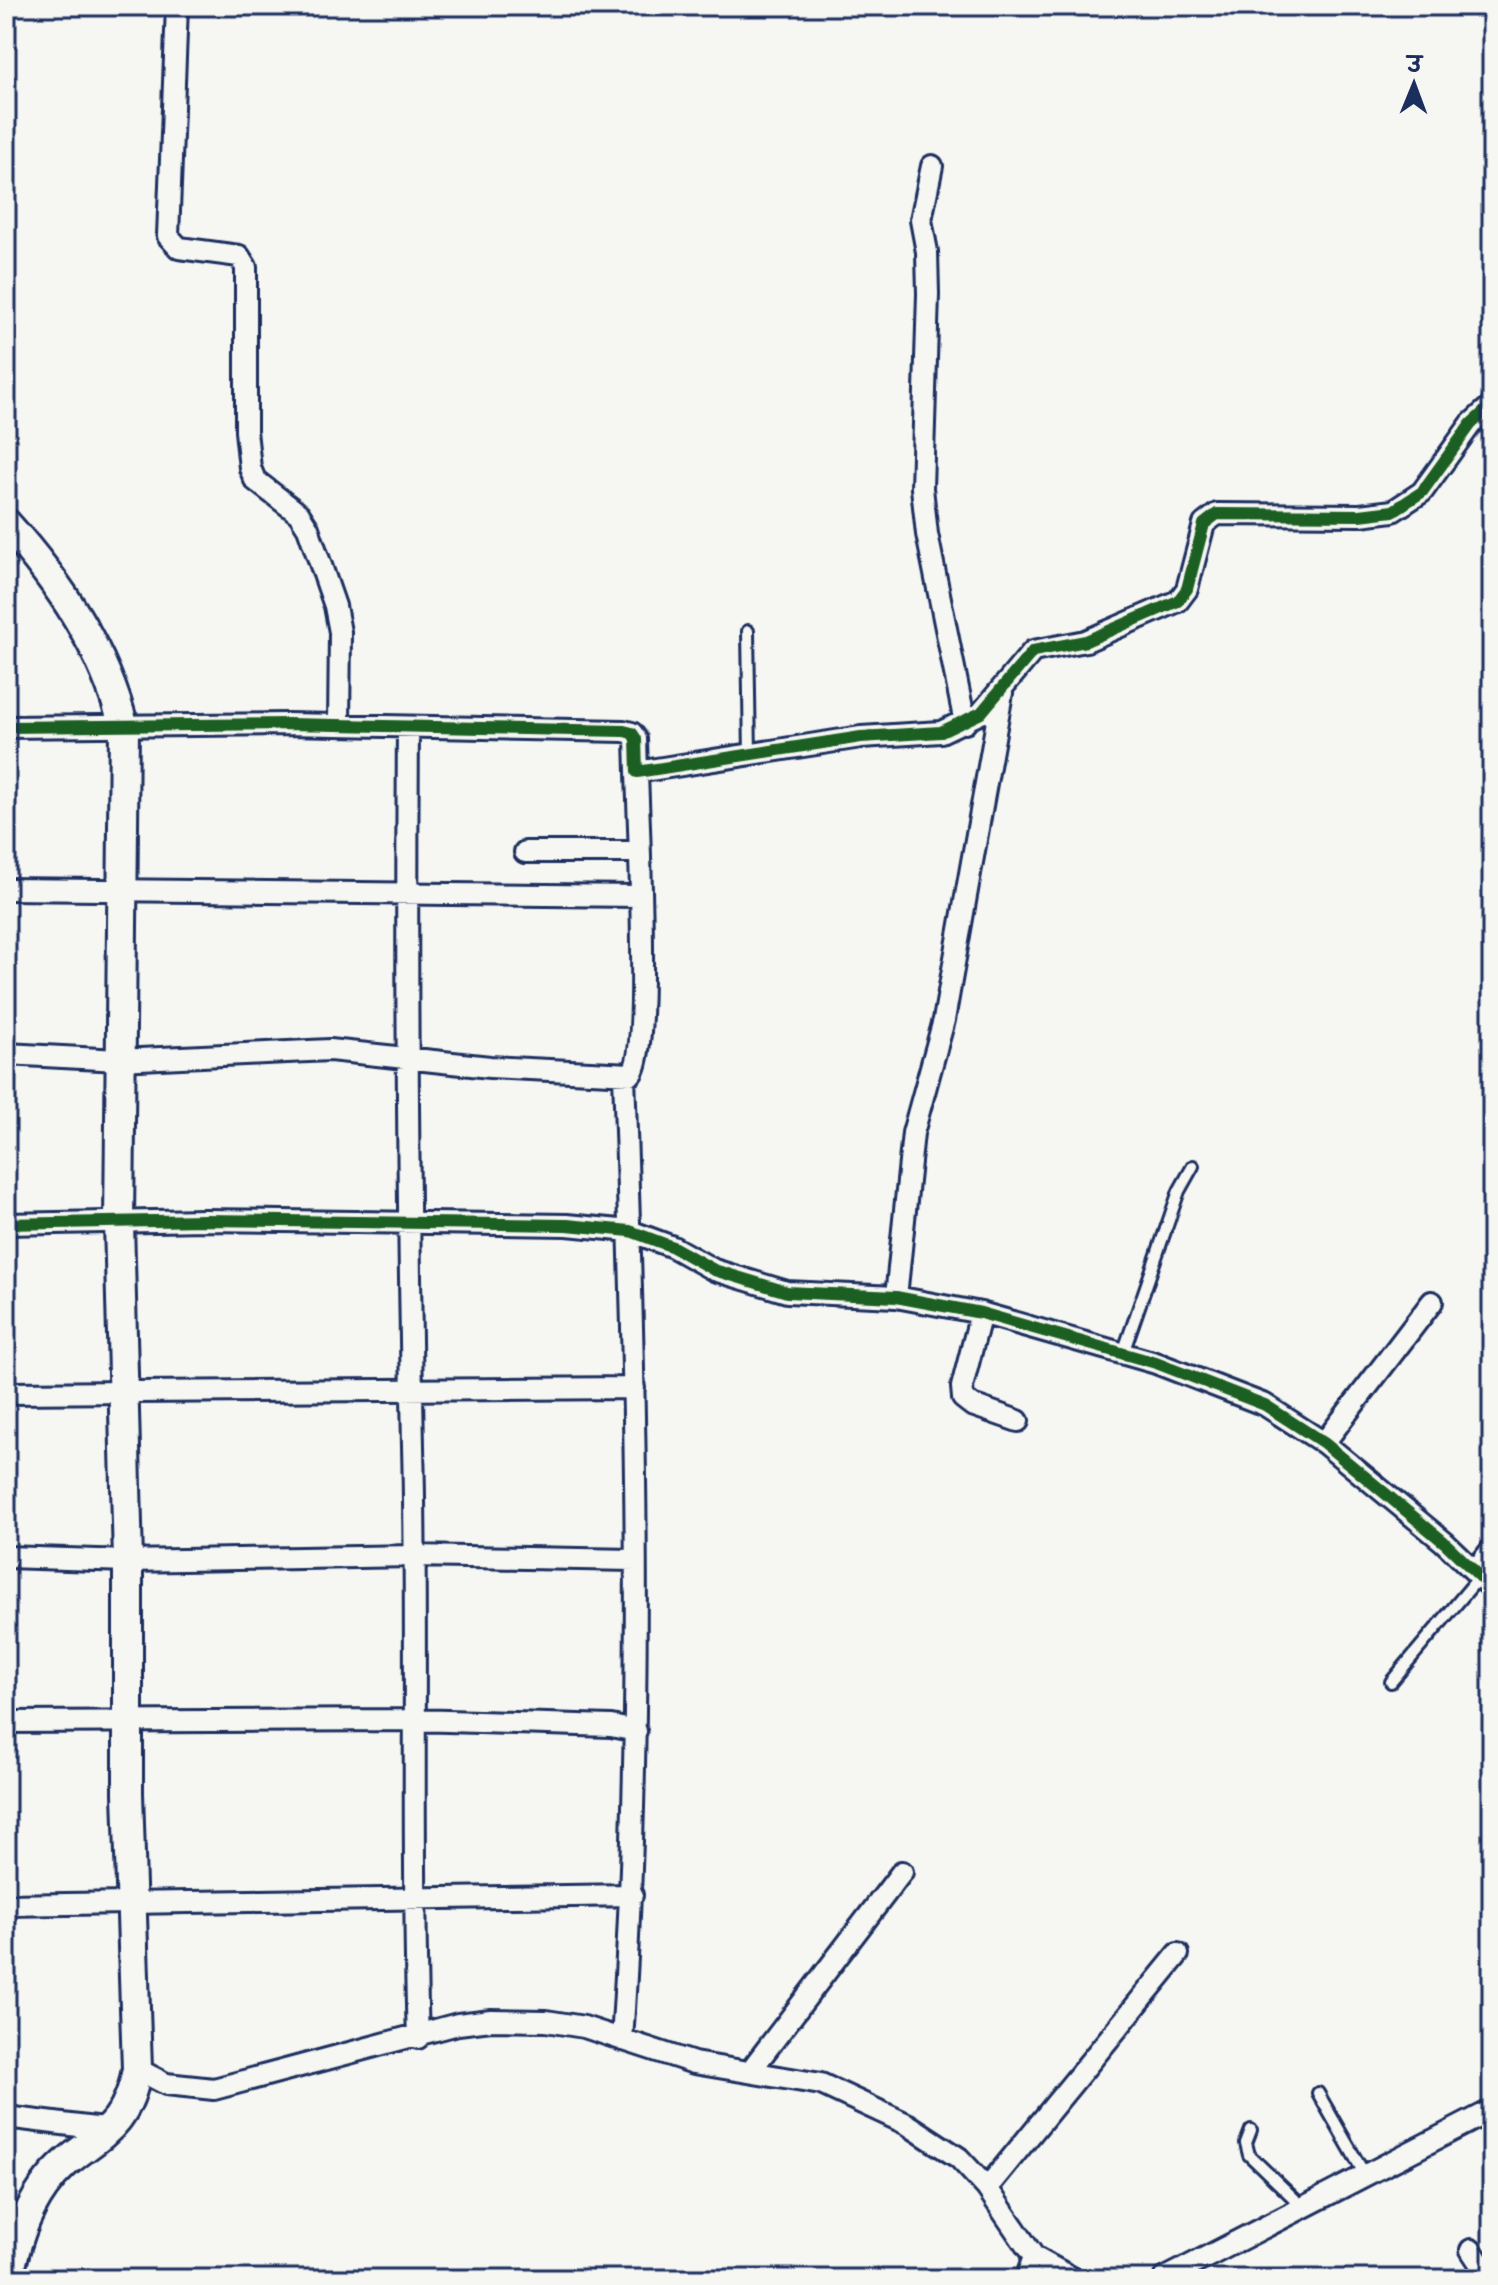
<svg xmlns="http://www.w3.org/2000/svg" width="1498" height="2285" viewBox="0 0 1498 2285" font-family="Mali,'Playpen Sans Deva',sans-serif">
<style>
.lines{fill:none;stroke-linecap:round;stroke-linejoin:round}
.service-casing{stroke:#1b2f5e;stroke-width:16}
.minor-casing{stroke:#1b2f5e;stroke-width:26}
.secondary-casing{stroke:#1b2f5e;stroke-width:34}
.service{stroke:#f6f6f2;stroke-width:10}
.minor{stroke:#f6f6f2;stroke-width:20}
.secondary{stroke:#f6f6f2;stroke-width:28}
.cycleway-casing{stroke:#f6f6f2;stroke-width:17}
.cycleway{stroke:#1b5e20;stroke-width:12}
</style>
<rect width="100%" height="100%" fill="#f6f6f2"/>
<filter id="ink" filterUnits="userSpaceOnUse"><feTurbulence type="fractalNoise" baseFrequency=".0125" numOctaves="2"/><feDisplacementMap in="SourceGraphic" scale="16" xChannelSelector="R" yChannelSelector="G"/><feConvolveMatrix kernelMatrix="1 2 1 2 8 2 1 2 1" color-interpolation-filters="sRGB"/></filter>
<g filter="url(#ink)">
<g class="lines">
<defs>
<path id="service" d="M748,631L750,756
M1123,1353L1179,1191L1193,1166
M1391,1682L1480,1576
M1318,2093L1365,2175
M1251,2130L1246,2143L1249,2155L1304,2208"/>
<path id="minor" d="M177,6L168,236L179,248L239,256L246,267V431L250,468L255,480L299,514L308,528L335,606L340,632L339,725
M932,166L921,220L927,252L928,294L922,488L927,534L965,723
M6,727L287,724L624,731L632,733L636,739L637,772L861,737L941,732L981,713L1033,651L1086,641L1178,601L1187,589L1204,524L1217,514L1360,515L1393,511L1422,492L1471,424L1492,405
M408,729C406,968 408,1207 413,1446C418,1643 411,1840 418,2038
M525,852H639
M6,889L640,896
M6,1054L119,1060L330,1050L490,1067L631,1074C651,1054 638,815 637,772
M6,1224L204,1220L567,1225L630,1231L673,1247L714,1270L787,1292L896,1297L981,1313L1156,1363L1265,1405L1324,1443L1444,1542L1492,1588
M896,1297L913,1133L944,1020L1002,693
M981,1313L962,1387L963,1398L972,1405L1018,1421
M6,1393L634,1388
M1324,1443L1432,1302
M6,1557L128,1561L414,1556L634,1560
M1475,1571L1492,1549
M6,1722L415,1720L611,1726L636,1731
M6,1905L632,1895
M622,2040C644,1719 636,1397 624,1076
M137,2069L166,2084L214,2089L458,2024L491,2020L546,2021L584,2027L694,2063L821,2084L907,2124L959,2158L987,2188L1034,2257L1074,2279
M751,2070L902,1872
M6,2117L111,2130
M987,2188L1178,1954
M1471,2250L1490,2279
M1026,2279L1034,2257
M1164,2279L1492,2110"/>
<path id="secondary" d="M6,523C60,583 104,649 124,728L119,1223L128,1561V1793L137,2069C125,2143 79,2137 44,2187C24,2215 15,2246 8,2279"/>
</defs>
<use href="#service" class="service-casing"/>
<use href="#minor" class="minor-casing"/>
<use href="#secondary" class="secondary-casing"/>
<use href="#service" class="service"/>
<use href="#minor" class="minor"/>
<use href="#secondary" class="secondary"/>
<defs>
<path id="cycleway" d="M6,727L287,724L624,731L632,733L636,739L637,772L861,737L941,732L981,713L1033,651L1086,641L1178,601L1187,589L1204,524L1217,514L1360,515L1393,511L1422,492L1471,424L1492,405
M6,1224L204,1220L567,1225L630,1231L673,1247L714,1270L787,1292L896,1297L981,1313L1156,1363L1265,1405L1324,1443L1444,1542L1492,1588"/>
</defs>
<use href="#cycleway" class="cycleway-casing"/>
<use href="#cycleway" class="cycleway"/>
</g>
</g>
<rect width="1498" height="2285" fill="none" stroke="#f6f6f2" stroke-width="32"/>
<rect x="16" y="16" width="1466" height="2253" fill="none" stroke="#1b2f5e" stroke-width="3" filter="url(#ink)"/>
<g transform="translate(1414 84) rotate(1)" stroke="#f6f6f2" stroke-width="6" paint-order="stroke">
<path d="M0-6L14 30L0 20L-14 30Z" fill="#1b2f5e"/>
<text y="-12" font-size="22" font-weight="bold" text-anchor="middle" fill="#1b2f5e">उ</text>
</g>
</svg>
